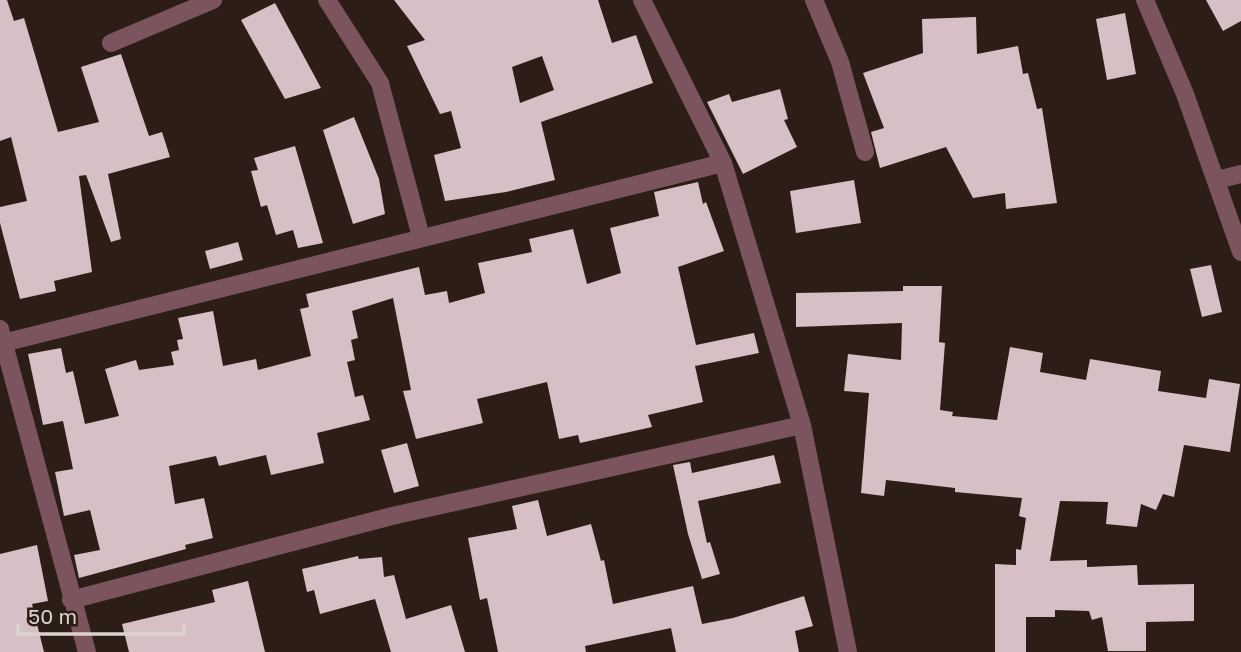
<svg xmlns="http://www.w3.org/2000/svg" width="1241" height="652" viewBox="0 0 1241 652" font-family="'Golos Text',sans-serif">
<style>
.building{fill:#d6bfc5;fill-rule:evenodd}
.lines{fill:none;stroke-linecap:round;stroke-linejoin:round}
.minor{stroke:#7b545d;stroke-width:18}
</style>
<rect width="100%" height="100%" fill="#2c1d16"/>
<path class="building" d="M0,0H7L14,21L24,18L58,132L99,122L81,67L121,54L149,136L162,132L170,157L108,174L121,239L111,242L86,175L79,176L92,272L54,281L56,291L20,299L0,223V207L27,201L11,137L0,141Z
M394,0H598L612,43L636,35L653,83L541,122L555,180L506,192L445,201L434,155L461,148L451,111L440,114L407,46L425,40ZM542,56L554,90L520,103L512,67Z
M1206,0H1241V21L1223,31Z
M275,3L321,88L285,99L241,20Z
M1125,13L1136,74L1107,80L1096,19Z
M976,17L977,54L1018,46L1023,74L1028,73L1037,109L1042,108L1057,203L1006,209L1005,193L973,198L946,147L880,168L871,132L884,128L863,73L923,53L922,19Z
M780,89L788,119L784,120L797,147L743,174L707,102L729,94L732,102Z
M354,117L379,179L385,214L353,224L323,130Z
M295,146L323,243L298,248L293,230L276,235L267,205L261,207L251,171L258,170L254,158Z
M854,180L861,223L796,233L790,191Z
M698,182L703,204L706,202L724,251L678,267L696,345L754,333L759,353L695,366L703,402L648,415L652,427L580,443L578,435L559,439L547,382L477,399L483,423L416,439L403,391L411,390L393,298L352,311L358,338L351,340L355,360L347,362L355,397L363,395L370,420L317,433L324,463L271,475L266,455L219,466L216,456L169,466L175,504L204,498L213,538L185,545L186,549L79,578L74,555L100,550L90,510L64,516L55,472L73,469L63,421L43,425L28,354L61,348L66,373L73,371L85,424L119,416L105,369L136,360L139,370L174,365L171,352L179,350L177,340L183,339L178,318L213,311L223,366L256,359L258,370L311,356L300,309L309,307L306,294L419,267L425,295L447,291L449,303L485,293L478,263L532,252L529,239L573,229L587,284L621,273L610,228L659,216L654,192Z
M238,242L243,260L210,269L205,251Z
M1211,265L1222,312L1202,317L1190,269Z
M903,286H942L939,342L945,343L940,410L953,412L952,416L997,420L1010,347L1043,353L1040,372L1086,380L1090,359L1161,371L1158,391L1206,398L1209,379L1240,384L1230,452L1184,445L1174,497L1163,494L1156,510L1141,504L1137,527L1106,524L1108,502L1060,501L1050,561L1087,560V567L1137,565L1138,585L1194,584V621L1146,622V651H1108L1102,617L1092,620L1089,611L1055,610V617H1026V652H995V564L1016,565V549L1021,550L1026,518L1019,516L1022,498L955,492V488L886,480L884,496L861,493L869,393L844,391L848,354L901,360L902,323L796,327V293L903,291Z
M407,443L419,486L394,493L381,450Z
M774,455L781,483L698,501L707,543L710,542L720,574L702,579L688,534L673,465L690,462L692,473Z
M538,500L547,536L591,524L601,561L604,560L613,604L693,586L702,624L733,618L804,596L813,626L795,631L799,652H676L671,628L585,646L586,652H498L487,598L480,600L468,538L517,529L512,506Z
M37,545L48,601L32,604L44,652H0V554Z
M358,556L359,559L382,557L384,577L394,575L406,619L451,605L465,652H391L375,599L320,614L314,590L307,592L302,569Z
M248,581L265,652H129L122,624L215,602L212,590Z"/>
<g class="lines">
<path class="minor" d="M327,0L380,83L421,237
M642,0L723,163L802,425L848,652
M814,0L840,62L865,152
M1145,0L1185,94L1241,252
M111,43L213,0
M1217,180L1241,174
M0,329L87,652
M3,343L723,163
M71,600L392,516L802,425"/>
</g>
<path d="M18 624v10h166v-10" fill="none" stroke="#dcd2cd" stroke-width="3.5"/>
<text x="28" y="624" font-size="21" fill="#dcd2cd" stroke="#2c1d16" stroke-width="5" paint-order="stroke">50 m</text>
</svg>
